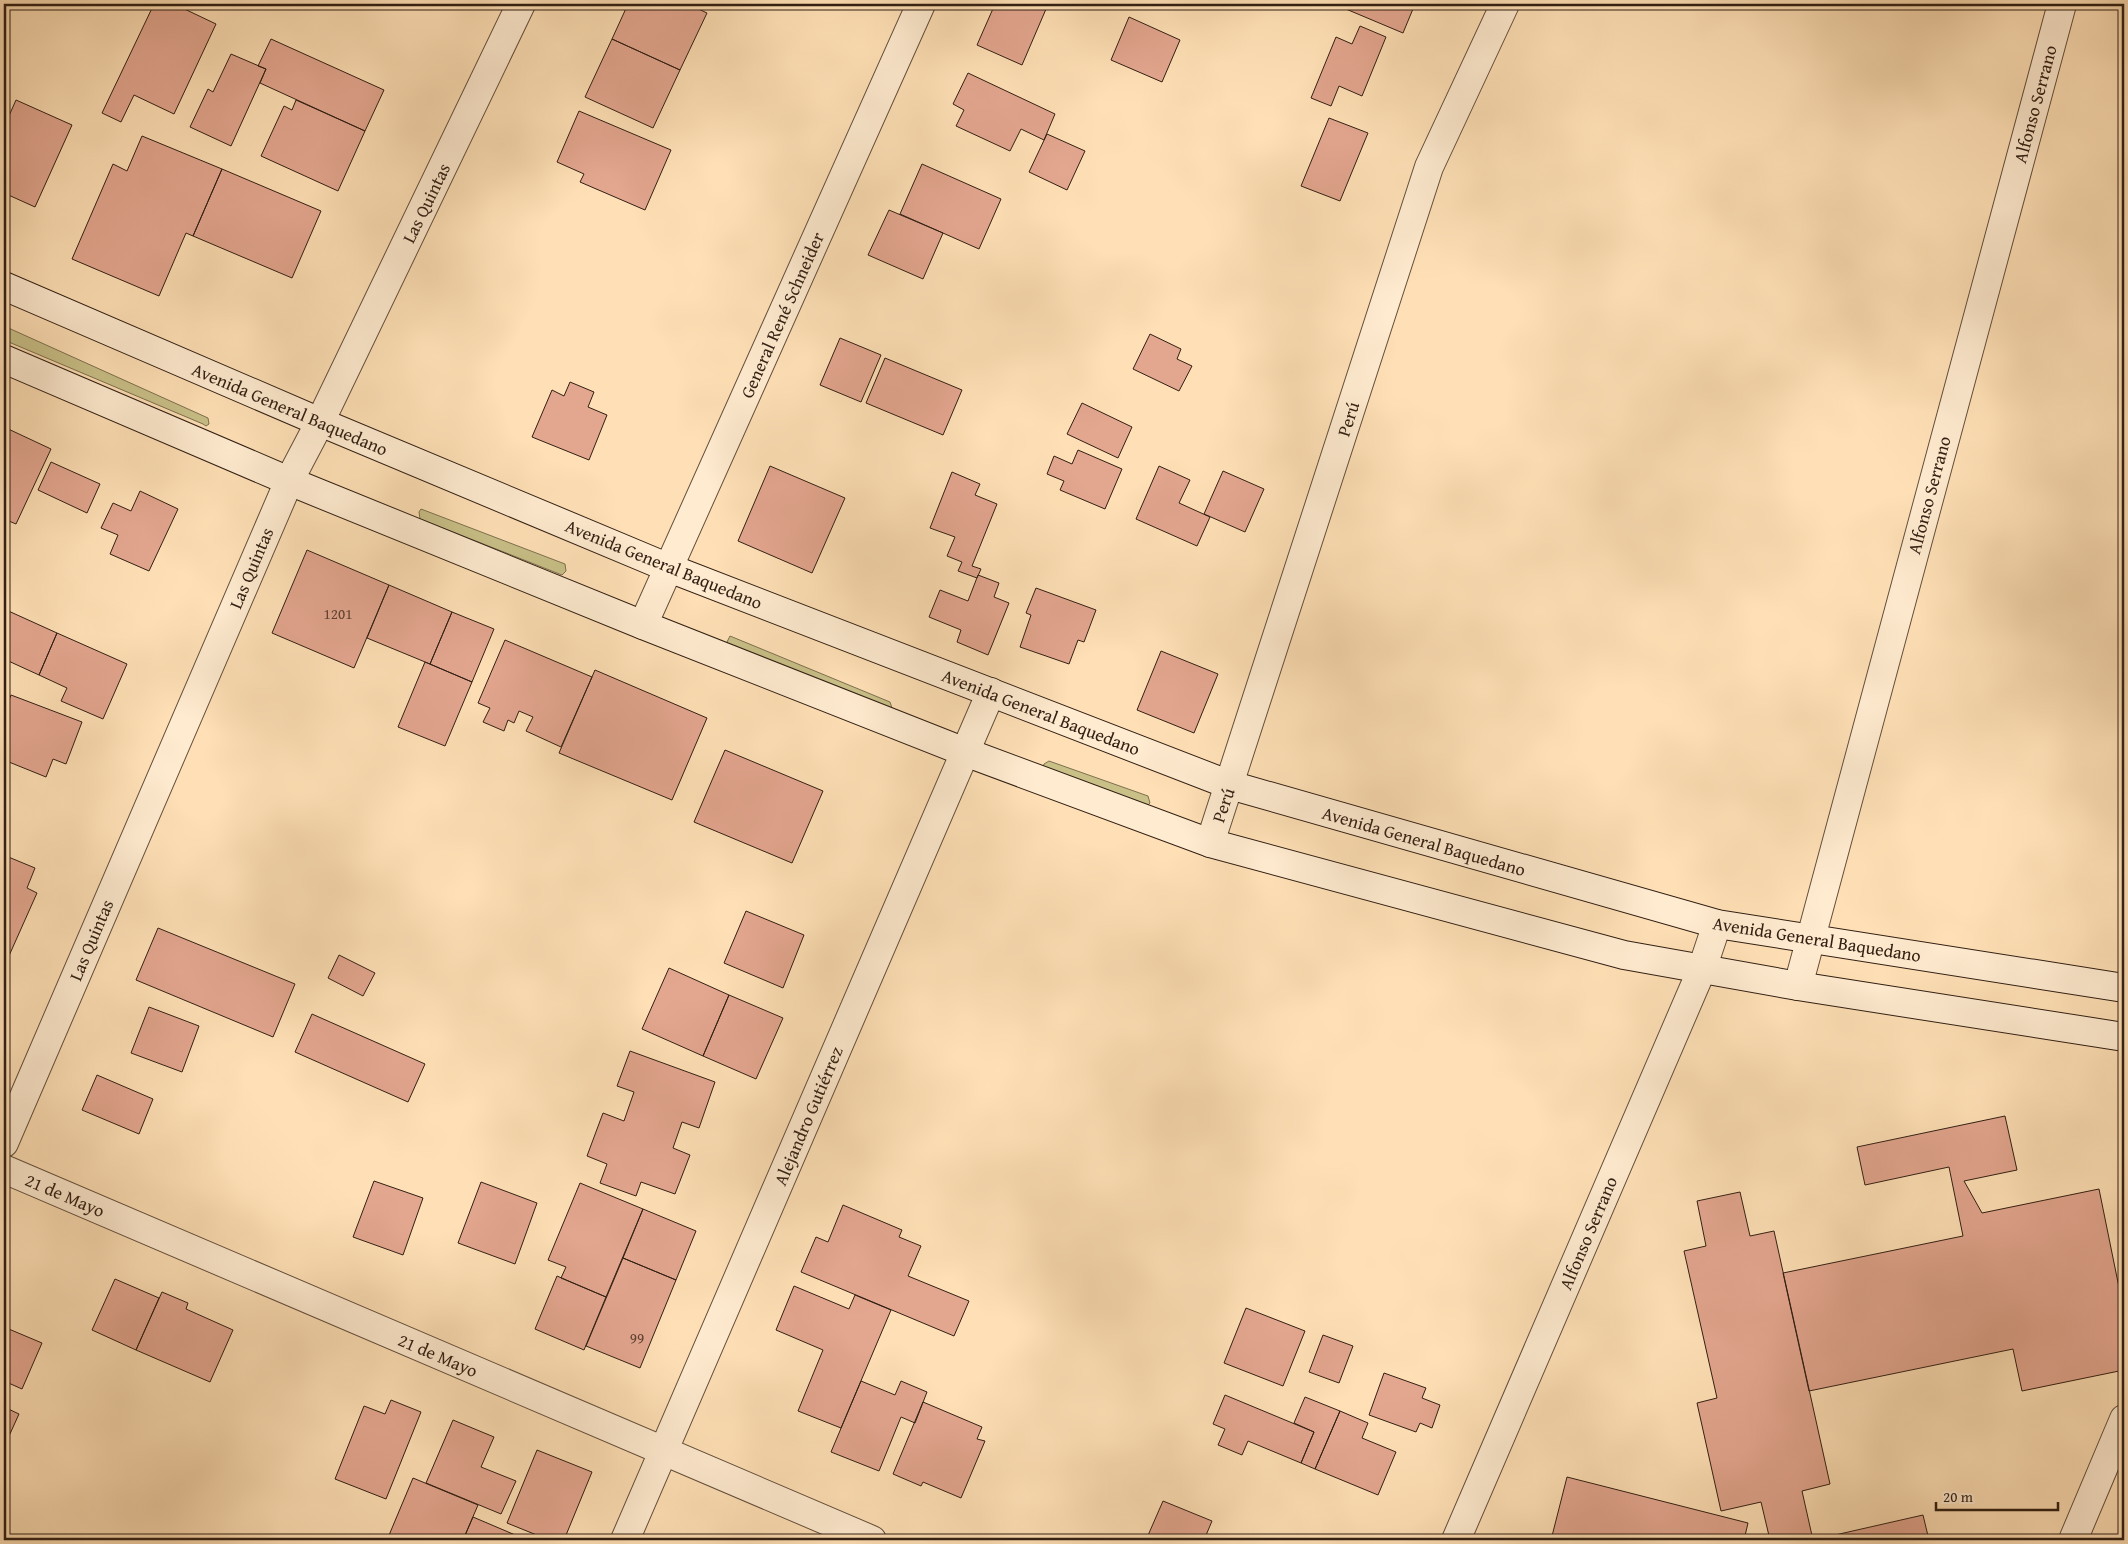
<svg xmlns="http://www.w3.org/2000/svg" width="2128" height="1544" viewBox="0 0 2128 1544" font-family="'Gentium Book Plus',serif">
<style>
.green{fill:#c9c088;stroke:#7d704e}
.building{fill:#e3a68f;stroke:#311f13}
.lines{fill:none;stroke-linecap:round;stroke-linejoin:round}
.minor-casing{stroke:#644f3c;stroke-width:30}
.tertiary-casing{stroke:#644f3c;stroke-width:30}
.secondary-casing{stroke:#311f13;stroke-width:30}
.minor{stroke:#ffebd0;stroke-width:28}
.tertiary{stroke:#ffebd0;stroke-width:28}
.secondary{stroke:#ffebd0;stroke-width:28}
.labels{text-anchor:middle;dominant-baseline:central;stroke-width:4.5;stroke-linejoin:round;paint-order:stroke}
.number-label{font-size:15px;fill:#5e4132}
.street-label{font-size:18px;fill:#311f13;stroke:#ffebd0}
</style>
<rect width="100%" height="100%" fill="#ffe0b6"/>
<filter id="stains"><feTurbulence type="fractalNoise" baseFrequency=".004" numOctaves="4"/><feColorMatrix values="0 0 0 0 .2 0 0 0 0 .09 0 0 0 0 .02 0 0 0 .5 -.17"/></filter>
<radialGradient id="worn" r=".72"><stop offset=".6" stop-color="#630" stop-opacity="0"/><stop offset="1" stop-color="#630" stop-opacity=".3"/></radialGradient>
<path class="green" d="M4,326L208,418L209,424L206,426L203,424L4,340Z
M421,509L565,564L566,571L562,575L420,519L419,512Z
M730,636L890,702L892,708L888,710L729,645L727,642Z
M1049,761L1148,796L1150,803L1148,805L1043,767L1044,764Z"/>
<path class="building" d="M154,4H174L216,24L174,114L134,95L121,122L102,113Z
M628,4H688L707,13L680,70L612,39Z
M995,4H1034L1046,9L1022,65L977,45Z
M1334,4H1415L1403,33Z
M1129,17L1180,40L1162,82L1111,60Z
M1360,26L1386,37L1362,96L1339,86L1331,106L1311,98L1336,37L1352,44Z
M271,39L384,90L365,131L260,83L266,69L258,66Z
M612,39L680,70L653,128L585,97Z
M231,54L266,69L231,146L190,127L208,89L213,92Z
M968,73L1055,114L1044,140L1021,129L1010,151L956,126L964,110L953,104Z
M16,100L72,125L35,207L4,193V169L7,161L4,159V127Z
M296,100L365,131L338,191L261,156L284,106L292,110Z
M579,111L671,150L645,210L580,182L584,174L557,162Z
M1329,118L1368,133L1340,201L1301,186Z
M1047,134L1085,151L1067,190L1029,172Z
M142,136L222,169L193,236L186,233L159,296L72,259L113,164L127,171Z
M922,164L1001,199L979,249L900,214Z
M222,169L321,211L292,278L193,236Z
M889,210L943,233L923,279L868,255Z
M1150,334L1181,349L1177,359L1192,366L1179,391L1133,369Z
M840,338L881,355L861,402L820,385Z
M885,358L962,390L943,435L866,403Z
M570,382L594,392L588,407L607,415L589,460L532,437L552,390L564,396Z
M1082,403L1132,427L1118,458L1067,434Z
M4,427L51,449L16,524L4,519Z
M1078,450L1122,469L1105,509L1060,490L1064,481L1047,474L1054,456L1072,464Z
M51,462L100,484L87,513L38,490Z
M770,466L845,498L812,573L738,541Z
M1159,466L1190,480L1179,503L1210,517L1197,546L1136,519Z
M1223,471L1264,489L1245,532L1204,514Z
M952,472L980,484L975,495L997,504L972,566L981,569L977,578L958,571L962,562L947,556L955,537L930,528Z
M140,491L178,509L149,571L110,554L118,535L101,528L113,503L131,511Z
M307,550L389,585L354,668L272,633Z
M978,575L999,583L994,597L1009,603L988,655L957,642L961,630L929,617L940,590L968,601Z
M389,585L452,612L430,664L367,638Z
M1036,588L1096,610L1084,642L1078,640L1069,664L1020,647L1031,615L1026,613Z
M4,609L57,633L39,675L4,659Z
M452,612L494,629L472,682L430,664Z
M57,633L127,664L103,719L61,701L67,688L39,675Z
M505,640L592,677L561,747L526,731L533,717L519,711L514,723L508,720L504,731L483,722L490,708L478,703Z
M1161,651L1218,674L1194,733L1137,710Z
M425,662L472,682L445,746L398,727Z
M595,670L707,718L672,800L559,753Z
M11,695L82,722L66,764L53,759L46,777L4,760V713Z
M725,750L823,791L792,863L694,822Z
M6,856L35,868L27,888L37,893L4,967V862Z
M746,911L804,935L783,988L724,963Z
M158,928L295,984L273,1037L136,980Z
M339,955L375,973L363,996L328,978Z
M669,968L729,995L703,1056L642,1029Z
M729,995L783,1018L756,1079L703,1056Z
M149,1007L199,1026L182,1072L131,1053Z
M312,1014L425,1064L408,1102L295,1052Z
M630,1051L715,1082L699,1128L682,1122L673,1148L690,1155L675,1194L641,1182L636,1196L600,1183L607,1164L587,1156L603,1113L624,1121L634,1092L617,1086Z
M97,1075L153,1099L139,1134L82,1110Z
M2005,1116L2017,1170L1964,1181L1982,1213L2099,1189L2124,1312V1370L2022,1391L2013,1349L1809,1391L1783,1273L1963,1236L1949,1167L1865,1185L1857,1147Z
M374,1181L423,1198L403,1255L353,1237Z
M481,1182L537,1203L515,1264L458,1243Z
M580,1183L643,1209L606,1297L561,1278L566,1267L548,1260Z
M1740,1192L1750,1236L1774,1231L1830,1484L1802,1491L1813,1540L1923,1515L1929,1540H1770L1761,1502L1721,1511L1697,1403L1717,1398L1684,1251L1706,1246L1697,1201Z
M843,1205L902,1230L899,1237L921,1246L908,1276L969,1301L954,1336L801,1272L816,1237L828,1242Z
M643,1209L696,1231L676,1280L623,1258Z
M623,1258L676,1280L640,1368L586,1346Z
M557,1276L606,1297L584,1350L535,1329Z
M115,1279L159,1298L136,1350L92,1330Z
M794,1286L849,1309L855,1295L891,1310L841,1428L798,1411L823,1350L776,1330Z
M162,1292L188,1303L186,1309L233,1330L210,1382L136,1350Z
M1246,1308L1305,1331L1283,1386L1224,1363Z
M4,1327L42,1343L22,1389L4,1381Z
M1323,1335L1353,1346L1339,1383L1309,1372Z
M1384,1373L1426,1388L1422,1398L1440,1405L1432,1428L1420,1423L1416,1432L1369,1415Z
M861,1381L895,1395L901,1381L927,1392L915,1423L901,1417L879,1471L831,1452Z
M1225,1395L1314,1432L1301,1463L1248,1441L1242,1455L1218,1445L1225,1429L1213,1424Z
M1305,1397L1340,1411L1315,1469L1301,1463L1314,1432L1294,1423Z
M391,1400L421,1412L386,1499L335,1479L364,1406L385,1414Z
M923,1402L982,1427L977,1439L985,1441L961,1498L923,1482L921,1486L893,1474Z
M4,1407L19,1414L4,1447Z
M1340,1411L1368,1423L1362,1438L1396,1452L1378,1495L1315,1469Z
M453,1420L494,1437L481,1467L516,1481L501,1514L426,1483Z
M537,1450L592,1472L564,1540H549L507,1523Z
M1567,1477L1748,1523L1744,1540H1551Z
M413,1478L478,1505L463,1540H387Z
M1163,1501L1212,1521L1204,1540H1146Z
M473,1517L527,1540H463Z"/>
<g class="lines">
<defs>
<path id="minor" d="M643,625L921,4
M1210,843L1429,167L1505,4
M1798,986L2062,4
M4,1143L289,481L320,422L521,4
M625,1540L991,692
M2073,1540L2124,1419"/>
<path id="tertiary" d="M4,1169L872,1540
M1456,1540L1702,969L1717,924"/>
<path id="secondary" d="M4,286L320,422L669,568L1230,785L1717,924L2124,988
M4,359L289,481L643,625L965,752L1210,843L1624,955L1798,986L2124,1037"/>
</defs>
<use href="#minor" class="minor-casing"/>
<use href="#tertiary" class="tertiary-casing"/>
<use href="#secondary" class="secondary-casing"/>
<use href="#minor" class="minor"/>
<use href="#tertiary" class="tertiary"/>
<use href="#secondary" class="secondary"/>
</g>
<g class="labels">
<g class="number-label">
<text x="338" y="613">1201</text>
<text x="637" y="1337">99</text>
</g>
<g class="street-label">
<text transform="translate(2035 104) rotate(-75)">Alfonso Serrano</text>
<text transform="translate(426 203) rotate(-64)">Las Quintas</text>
<text transform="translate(782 315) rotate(-66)">General René Schneider</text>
<text transform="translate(290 409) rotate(23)">Avenida General Baquedano</text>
<text transform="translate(1348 419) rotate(-72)">Perú</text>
<text transform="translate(1929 495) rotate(-75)">Alfonso Serrano</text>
<text transform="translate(664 564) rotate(22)">Avenida General Baquedano</text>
<text transform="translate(251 568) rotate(-67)">Las Quintas</text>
<text transform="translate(1041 712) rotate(21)">Avenida General Baquedano</text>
<text transform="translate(1223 805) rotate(-71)">Perú</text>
<text transform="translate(1424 841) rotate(16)">Avenida General Baquedano</text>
<text transform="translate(1817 939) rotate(9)">Avenida General Baquedano</text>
<text transform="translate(91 940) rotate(-67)">Las Quintas</text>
<text transform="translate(808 1116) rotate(-67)">Alejandro Gutiérrez</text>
<text transform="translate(65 1195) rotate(23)">21 de Mayo</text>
<text transform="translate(1588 1233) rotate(-67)">Alfonso Serrano</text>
<text transform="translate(438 1355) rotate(23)">21 de Mayo</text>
</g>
</g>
<rect width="2128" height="1544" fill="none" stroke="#ffe0b6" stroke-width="20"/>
<rect x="5" y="5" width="2118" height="1534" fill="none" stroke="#311f13" stroke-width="2.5"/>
<rect x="10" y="10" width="2108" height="1524" fill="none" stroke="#311f13"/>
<path d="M1936 1502v8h122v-8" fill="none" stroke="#311f13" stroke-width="2.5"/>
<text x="1943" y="1502" font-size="15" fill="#311f13" stroke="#ffebd0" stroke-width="4" paint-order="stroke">20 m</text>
<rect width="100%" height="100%" filter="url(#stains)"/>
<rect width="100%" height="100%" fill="url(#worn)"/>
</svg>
